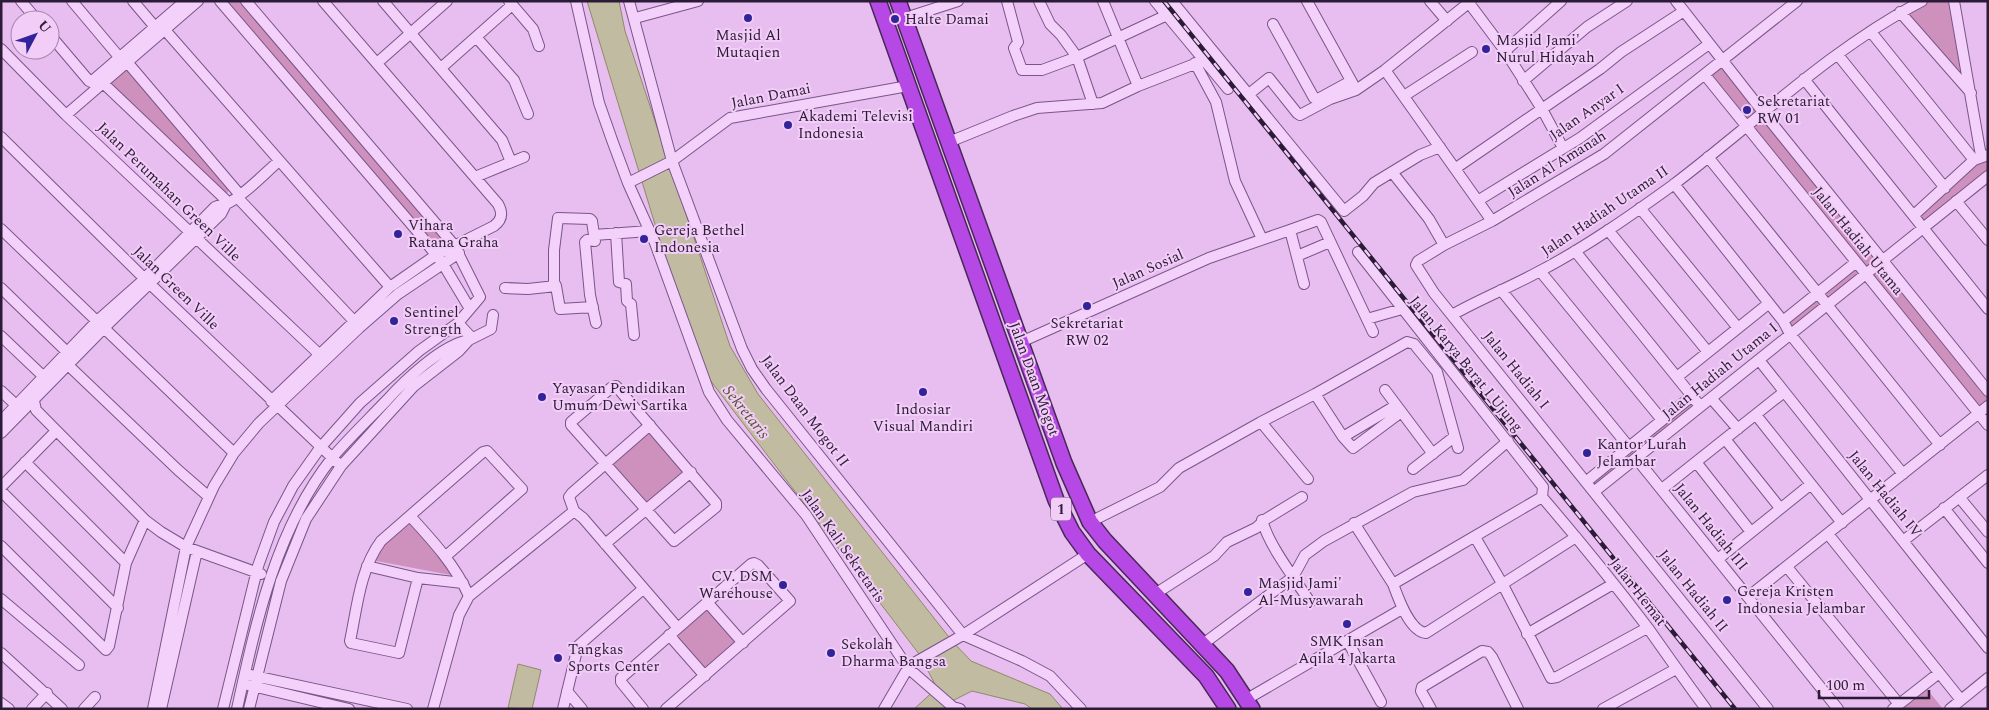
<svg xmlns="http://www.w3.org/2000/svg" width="1989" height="710" viewBox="0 0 1989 710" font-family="Spectral,serif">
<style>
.green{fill:#ce91be}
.water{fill:#c1bca1;stroke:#8f8a68}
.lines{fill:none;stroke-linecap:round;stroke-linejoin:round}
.minor-casing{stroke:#785688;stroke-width:12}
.highway-casing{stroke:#452a55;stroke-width:18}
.minor{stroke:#f4d1fa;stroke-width:10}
.highway{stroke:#b648e5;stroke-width:15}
.rail-casing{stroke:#2c1b37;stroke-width:4.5}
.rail{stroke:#f1cdf7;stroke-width:2.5;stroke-dasharray:8;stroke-linecap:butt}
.poi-dot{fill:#33239a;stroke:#f1cdf7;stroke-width:2}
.labels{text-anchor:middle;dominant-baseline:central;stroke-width:4;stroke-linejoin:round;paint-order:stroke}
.shield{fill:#f1cdf7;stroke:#675071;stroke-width:1}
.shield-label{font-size:14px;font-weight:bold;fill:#2c1b37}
.poi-label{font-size:15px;fill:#2c1b37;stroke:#f1cdf7;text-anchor:start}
.street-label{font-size:15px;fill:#2c1b37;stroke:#f1cdf7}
.water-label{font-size:16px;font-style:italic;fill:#545729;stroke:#f1cdf7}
</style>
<rect width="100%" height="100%" fill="#e8bdf0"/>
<path class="green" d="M226,1H246L454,248L441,254L423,229Z
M1928,1H1950L1965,80L1906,13Z
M1723,64L1988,393V426L1709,76Z
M128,65L232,185L224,198L107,83Z
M1988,160V173L1925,225L1916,214L1980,162Z
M1855,264L1863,274L1792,330L1787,320Z
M1692,400L1697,406L1596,489L1591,482Z
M651,430L684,470L644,507L609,466Z
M413,521L456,576L371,560L379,550Z
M707,604L742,643L705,674L671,635Z
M1927,689L1943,709H1901Z"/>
<path class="water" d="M587,1H619L625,31L730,346L758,394L952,641L971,661L1050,694L1063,709H1032L1025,704L972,691L952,701L944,709H914L937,688L919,654L710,380L675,290Z
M518,664L541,670L532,709L508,708Z"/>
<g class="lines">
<defs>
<path id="minor" d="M21,1L37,20
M72,1L120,58
M133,1L155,27
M220,1L418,232L443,264L470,309
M383,1L502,140L511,162
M509,1L533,29L539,46
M576,1L599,103L612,140L628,183L655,243L709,392L727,420L806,515L908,668L953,707L960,709
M629,1L672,161L742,349L752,369L766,389L963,635L1022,661L1050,676L1081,709
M1007,1L1018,42L1014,48L1022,70H1042L1077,57L1167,15
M1039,1L1050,24L1061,35L1077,57L1093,104
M1103,1L1138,86
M1155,1L1228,89
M1172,1L1344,211L1363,196L1374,183L1420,155L1440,147
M1307,1L1354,86
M1430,1L1447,21
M1676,1L1763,112L1988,391
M1954,1L1981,156
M1469,3L1505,51L1542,109L1563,148
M1900,12L1971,93
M639,17L698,1
M905,18L958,1
M1273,24L1314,98L1318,99L1351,81
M165,30L390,287
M1871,32L1974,160
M50,35L89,81L91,82L185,1
M476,37L514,80L528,114
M1,49L66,115L319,354
M1505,51L1561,1
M1838,55L1945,188
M127,62L240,195
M377,63L447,1
M1195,63L1216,102L1235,181L1262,239
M441,68L512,5
M1385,70L1492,221
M1705,75L1988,425
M1804,79L1988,309
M1523,81L1587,27L1627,1
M103,83L228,202
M1249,94L1269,78L1297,113L1300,115L1330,99L1356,90L1385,70L1471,1
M1404,96L1472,52
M66,115L198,1
M1,137L150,284L341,466
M949,142L1013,116L1037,108L1102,103L1138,86L1205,60
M1708,157L1940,445
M1456,168L1600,69L1621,52L1684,11
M1392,172L1429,219L1444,245
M475,177L524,157
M628,183L672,161L730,118L908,86
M1674,184L1783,321L1790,334L1903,474
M237,197L353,320
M1479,200L1580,138L1709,44
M1956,201L1988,240
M1640,208L1738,328
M1914,215L1974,160L1988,155
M1,229L234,453
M1290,230L1318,220L1321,222L1373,332
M1608,230L1708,352
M616,233L619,282L626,284L627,301L631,304L634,335
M594,235L595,241L587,240L585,242L590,295L596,323
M1575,251L1700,406
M1358,252L1543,487L1542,497
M1297,256L1330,242
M1540,271L1662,420
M556,286L554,282V250L558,218L590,219L592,221L594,235L649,231
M1,288L67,352
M505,288L528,289L556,286L560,309L593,307
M1501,290L1629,447
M1452,315C1480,299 1511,287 1540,271C1586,247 1630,216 1673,185C1755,123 1830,49 1922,1
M1367,319L1402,309
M1783,321L1855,263
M458,323L472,338
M1,336L44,377
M1021,342L1209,258L1290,230L1304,284
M1759,360L1988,648
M68,365L178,470L209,497
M1677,377L1768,304
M616,386L716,503V507L674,541L571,425V422L612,387Z
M1385,390L1433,454
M1,391L16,405
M1315,394L1343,437L1353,448L1400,413
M1711,398L1738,429
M34,401L36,410L145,520L161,532L186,547L261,574
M271,401L390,287L436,255L494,226C502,220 503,213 498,204L323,1
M1756,415L1842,523
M1,421L97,321L140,283L215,207C219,205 222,206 226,204C240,199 266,172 279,161
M650,425L572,493L569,497L574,511L583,518L677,627
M1,433L104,328L221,214L226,204
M1343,437L1395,406
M1725,439L1780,508
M1636,458L1838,709
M25,462L126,563
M1696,462L1751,532
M1413,469L1454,437
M1308,479L1261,422L1315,394L1407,342L1414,344L1437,372L1458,448
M1587,481L1692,396
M1,487L56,431
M1662,489L1784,392
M1,491L118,608
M1595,491L1988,176
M1542,497L1393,584C1398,597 1409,631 1426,633L1576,537
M1542,497C1579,540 1614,583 1648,628C1667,655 1686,682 1706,709
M1959,497L1988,532
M1944,508L1988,563
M410,516C433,541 455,565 469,596
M1262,520C1269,546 1295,579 1310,602
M1090,522L1160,487L1179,468L1261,422
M1354,523L1393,584
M1828,534L1961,700
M1475,537L1503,585L1551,678L1557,677L1647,628
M1903,541L1988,475
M605,544L691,472
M1,546L106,650L109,646L126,563L145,520
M1718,559L1811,484
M367,566L418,578L463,583
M1787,567L1899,704
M418,578L399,653L351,643L350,641C357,608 360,569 381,541L483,452L487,451L522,489L446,556
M1155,594L1214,556L1227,542L1256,528L1266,519L1302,497
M1748,597L1988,406
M1,599L79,665
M707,602L743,643
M1527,634L1613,584
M669,635L705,676
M1348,642L1381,702
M1203,644L1293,577L1305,555L1324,541L1413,492L1463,480L1508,441
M1,653L62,709
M250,675L407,709
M248,685L349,709
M567,691L582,709
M1247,699L1402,609
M1,703L9,709
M32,709L47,693
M84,709L95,697
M153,709L186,547L214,486L234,453L259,423L359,328L398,294L459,253
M161,709L197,551
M223,709L258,566L274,522L293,486L320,448L360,403L419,351L458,323L480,297L454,245L246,1
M237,709C256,622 276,529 332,458C349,438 369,419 387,400C405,380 442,345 469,340
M249,709L281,581L306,519L341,466L414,386L459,351L469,340L491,329L493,315
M433,709L459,615L469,596L574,511
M563,709L578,646L643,589
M643,709L621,682V678L751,564L754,563L758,565L790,601L666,709
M884,709L908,668L914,663L963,635L1088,554
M1431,709L1421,691L1422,687L1482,651L1488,652L1492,657L1518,709
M1603,709L1676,669
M1768,709L1434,293L1416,265L1418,261L1444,245L1492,221L1604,154L1797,1
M1893,709L1939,673
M1950,709L1988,678"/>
<path id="highway" d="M878,1L1056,500L1072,532L1088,554L1206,676L1228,709
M898,1L1064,463L1090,522L1105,541L1227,671L1252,709"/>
</defs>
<use href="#minor" class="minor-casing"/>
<use href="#highway" class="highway-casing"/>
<use href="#minor" class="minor"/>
<use href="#highway" class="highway"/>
<defs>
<path id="rail" d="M1164,1L1735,709"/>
</defs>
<use href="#rail" class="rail-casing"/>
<use href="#rail" class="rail"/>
</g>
<g class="poi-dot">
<circle cx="748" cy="18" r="5"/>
<circle cx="895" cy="19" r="5"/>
<circle cx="1486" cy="49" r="5"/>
<circle cx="1747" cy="110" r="5"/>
<circle cx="788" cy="125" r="5"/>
<circle cx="398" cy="234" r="5"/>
<circle cx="644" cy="239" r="5"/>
<circle cx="1087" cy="306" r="5"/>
<circle cx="394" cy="321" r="5"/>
<circle cx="923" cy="392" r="5"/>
<circle cx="542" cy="397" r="5"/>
<circle cx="1587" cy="453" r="5"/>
<circle cx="783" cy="585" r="5"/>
<circle cx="1248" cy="592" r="5"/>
<circle cx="1727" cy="600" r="5"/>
<circle cx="1347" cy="624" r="5"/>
<circle cx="831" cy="653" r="5"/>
<circle cx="558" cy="658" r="5"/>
</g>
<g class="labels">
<rect class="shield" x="1051" y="497.5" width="20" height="23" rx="4"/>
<g class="shield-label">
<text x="1061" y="509">1</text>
</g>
<g class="poi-label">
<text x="905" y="19">Halte Damai</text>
<text x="748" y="35" text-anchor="middle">Masjid Al<tspan x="748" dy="17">Mutaqien</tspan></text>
<text x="1496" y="40">Masjid Jami'<tspan x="1496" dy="17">Nurul Hidayah</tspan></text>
<text x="1757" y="101">Sekretariat<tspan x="1757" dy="17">RW 01</tspan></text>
<text x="798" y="116">Akademi Televisi<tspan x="798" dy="17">Indonesia</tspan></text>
<text x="408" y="225">Vihara<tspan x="408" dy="17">Ratana Graha</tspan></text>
<text x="654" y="230">Gereja Bethel<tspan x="654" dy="17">Indonesia</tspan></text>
<text x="404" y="312">Sentinel<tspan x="404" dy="17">Strength</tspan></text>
<text x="1087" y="323" text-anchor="middle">Sekretariat<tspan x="1087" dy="17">RW 02</tspan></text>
<text x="552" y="388">Yayasan Pendidikan<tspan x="552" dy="17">Umum Dewi Sartika</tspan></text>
<text x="923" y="409" text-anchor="middle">Indosiar<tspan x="923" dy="17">Visual Mandiri</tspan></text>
<text x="1597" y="444">Kantor Lurah<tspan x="1597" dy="17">Jelambar</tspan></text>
<text x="773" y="576" text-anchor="end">CV. DSM<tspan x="773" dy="17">Warehouse</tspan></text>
<text x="1258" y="583">Masjid Jami'<tspan x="1258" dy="17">Al-Musyawarah</tspan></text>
<text x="1737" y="591">Gereja Kristen<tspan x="1737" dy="17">Indonesia Jelambar</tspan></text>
<text x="1347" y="641" text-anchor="middle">SMK Insan<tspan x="1347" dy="17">Aqila 4 Jakarta</tspan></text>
<text x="841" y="644">Sekolah<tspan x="841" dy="17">Dharma Bangsa</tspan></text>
<text x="568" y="649">Tangkas<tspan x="568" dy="17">Sports Center</tspan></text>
</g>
<g class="street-label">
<text transform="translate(771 96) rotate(-11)">Jalan Damai</text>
<text transform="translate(1587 112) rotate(-35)">Jalan Anyar I</text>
<text transform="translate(1557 164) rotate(-32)">Jalan Al Amanah</text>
<text transform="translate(169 192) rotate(44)">Jalan Perumahan Green Ville</text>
<text transform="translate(1605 211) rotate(-34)">Jalan Hadiah Utama II</text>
<text transform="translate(1858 241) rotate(51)">Jalan Hadiah Utama</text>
<text transform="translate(1148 269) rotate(-24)">Jalan Sosial</text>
<text transform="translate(176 288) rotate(44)">Jalan Green Ville</text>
<text transform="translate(1466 364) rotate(51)">Jalan Karya Barat I Ujung</text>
<text transform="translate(1516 370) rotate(51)">Jalan Hadiah I</text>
<text transform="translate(1720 371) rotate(-39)">Jalan Hadiah Utama I</text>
<text transform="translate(1034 379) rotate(70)">Jalan Daan Mogot</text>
<text transform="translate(805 411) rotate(53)">Jalan Daan Mogot II</text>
<text transform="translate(1885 494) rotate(51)">Jalan Hadiah IV</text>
<text transform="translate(1711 527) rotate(51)">Jalan Hadiah III</text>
<text transform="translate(843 546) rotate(55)">Jalan Kali Sekretaris</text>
<text transform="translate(1693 591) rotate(51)">Jalan Hadiah II</text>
<text transform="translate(1638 592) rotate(52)">Jalan Hemat</text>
</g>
<g class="water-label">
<text transform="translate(746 412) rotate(51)">Sekretaris</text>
</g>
</g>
<rect width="1989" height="710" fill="none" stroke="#2c1b37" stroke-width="5"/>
<g transform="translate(35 35) rotate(49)"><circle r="24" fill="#f1cdf7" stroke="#a286aa"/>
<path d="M0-4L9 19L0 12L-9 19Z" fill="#33239a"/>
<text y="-8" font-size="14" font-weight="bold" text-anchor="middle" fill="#2c1b37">U</text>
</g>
<path d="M1819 690v8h110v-8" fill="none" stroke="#2c1b37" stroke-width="2.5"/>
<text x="1826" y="690" font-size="15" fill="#2c1b37" stroke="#f1cdf7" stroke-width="4" paint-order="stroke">100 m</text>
</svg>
